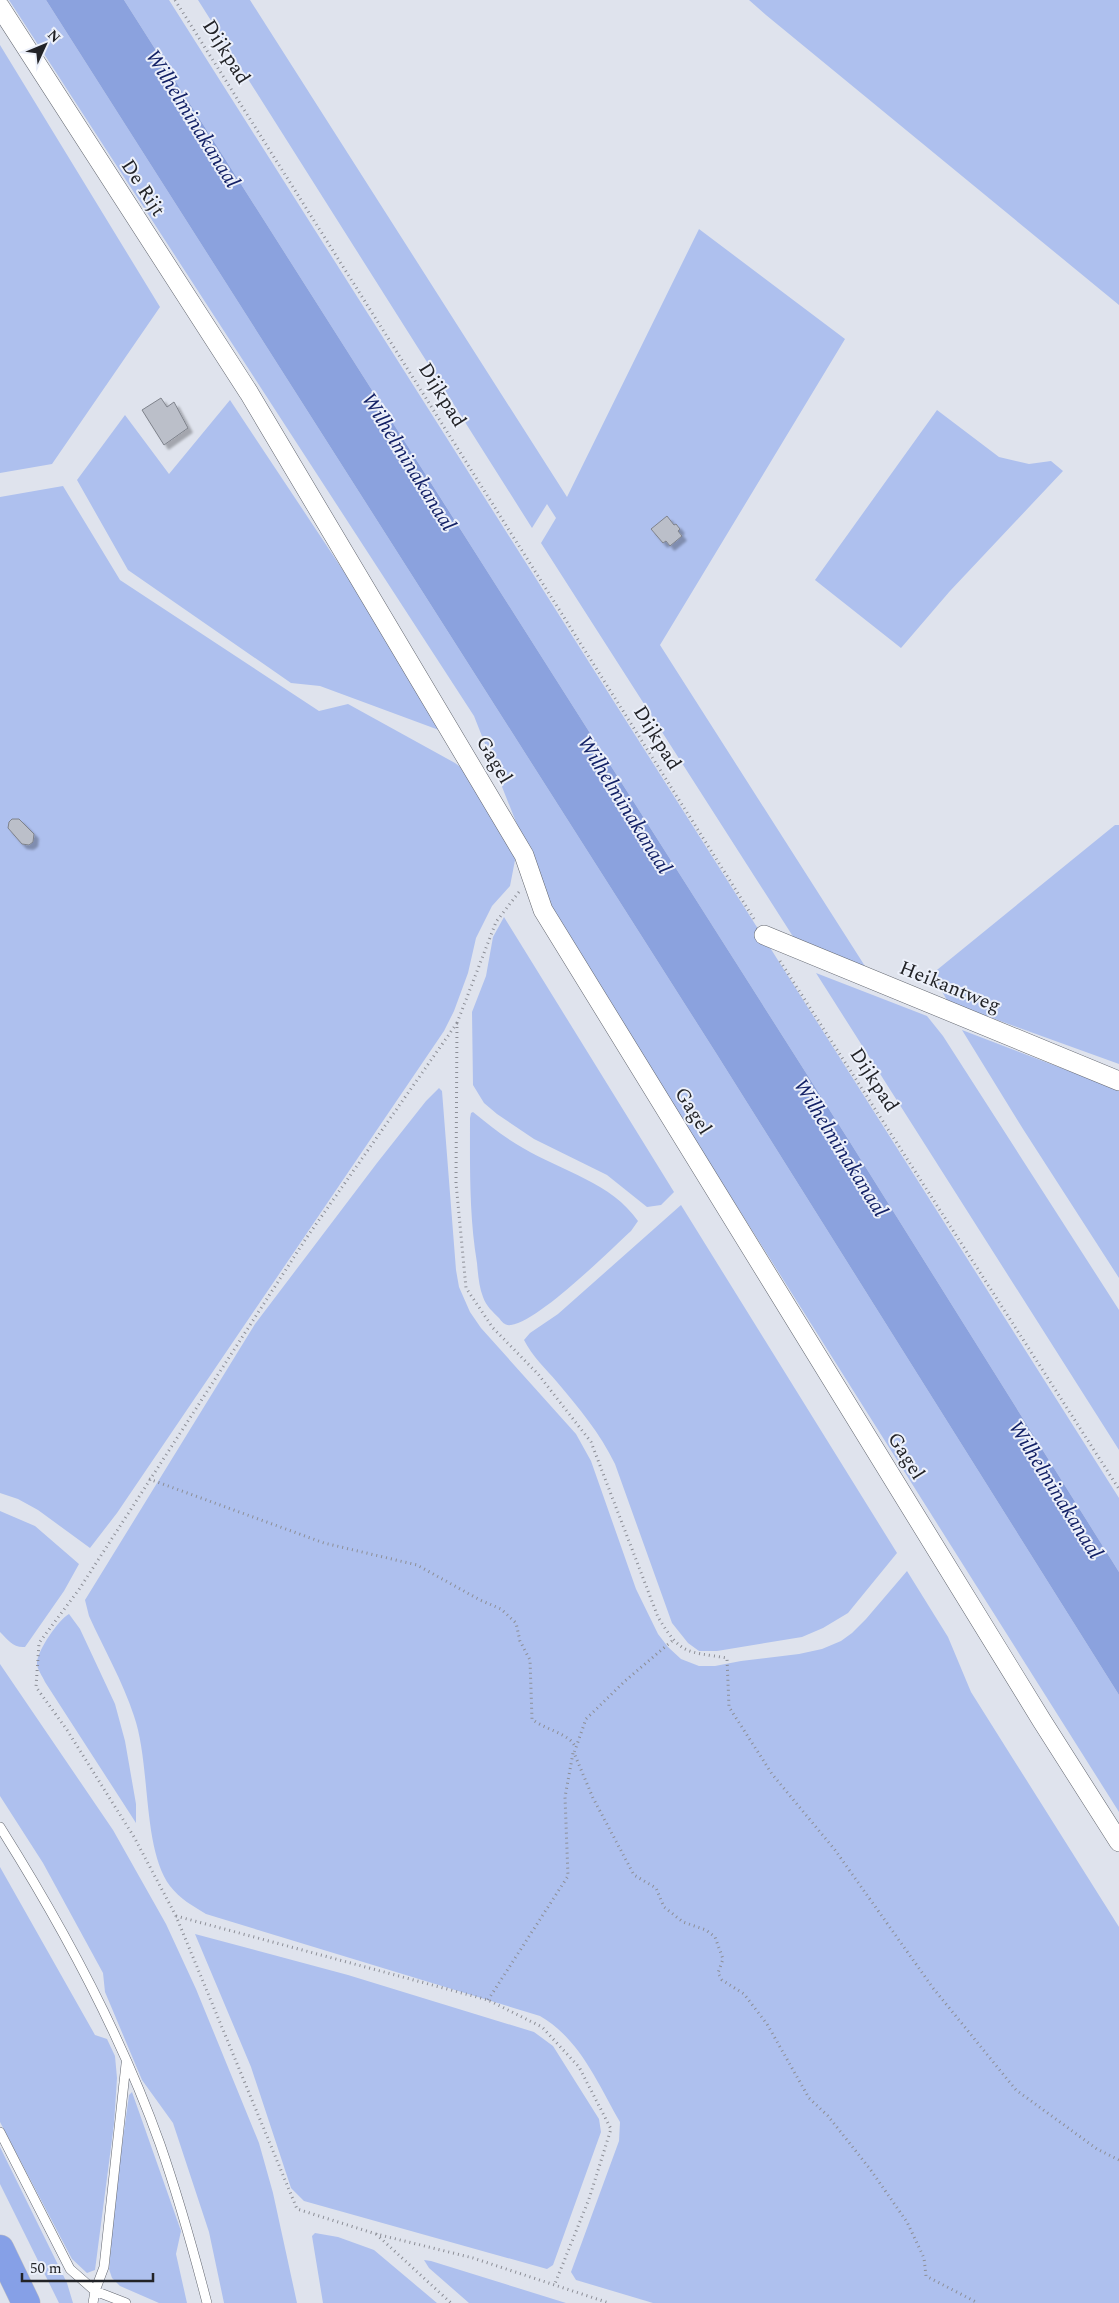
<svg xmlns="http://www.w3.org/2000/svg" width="1119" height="2303" viewBox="0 0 1119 2303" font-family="Spectral,serif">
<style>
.green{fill:#aec0ee}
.water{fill:#8ba2de}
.building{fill:#bbbfc9;stroke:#7e828b;filter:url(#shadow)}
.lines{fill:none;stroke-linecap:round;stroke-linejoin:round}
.service-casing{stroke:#636770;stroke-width:10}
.minor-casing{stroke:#636770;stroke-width:20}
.motorway-casing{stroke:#c1c1c3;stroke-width:29}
.path{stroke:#8c8e96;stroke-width:3;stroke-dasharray:1 4;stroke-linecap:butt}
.service{stroke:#fff;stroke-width:9}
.minor{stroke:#fff;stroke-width:19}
.motorway{stroke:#86a0e7;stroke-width:28}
.labels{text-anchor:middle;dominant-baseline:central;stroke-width:4;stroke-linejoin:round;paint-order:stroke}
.street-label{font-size:20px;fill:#222327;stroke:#ecf0fa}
.water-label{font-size:21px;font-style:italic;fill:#132166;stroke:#ecf0fa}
</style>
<defs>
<filter id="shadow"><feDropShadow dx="4.5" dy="4.5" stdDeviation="1" flood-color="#0004"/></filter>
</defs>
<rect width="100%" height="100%" fill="#dfe3ed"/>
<path class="green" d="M9,0H46L716,1053L1119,1695V1812L552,913L474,716Z
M124,0H169L1119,1498V1572L848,1139Z
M198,0H250L567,497L699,229L845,339L660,645L870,974L801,949L541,543L556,518L547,504L532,528Z
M749,0H1119V305L766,15Z
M0,45L160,307L52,464L0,473Z
M230,400L380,626L447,733L320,686L291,683L128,570L77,480L125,415L169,474Z
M937,410L999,457L1029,464L1051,461L1063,471L950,591L901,648L815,580Z
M63,486L120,580L319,711L348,704L455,763L470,774L517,850L510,886L492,906L476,938L468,973L454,1011L444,1031L117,1513L90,1548L38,1510L18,1499L0,1493V497Z
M1115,825H1119V1064L948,1002L932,974Z
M504,917L674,1192L661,1205L647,1207L607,1175L534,1139L497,1114L484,1103L473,1085L472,1012L486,976L493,937Z
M816,973L927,1016L943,1036L1119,1310V1450Z
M962,1030L1119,1090V1278L1023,1129Z
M439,1088L442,1091L456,1270L459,1287L470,1312L481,1328L576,1434L591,1461L636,1589L658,1634L668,1647L681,1659L699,1666H715L741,1661L799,1654L822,1649L841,1641L852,1633L866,1619L907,1571L948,1637L971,1692L1119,1927V2303H653L576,2280L571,2272L619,2141L620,2122C598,2084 580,2039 540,2016L206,1914C193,1906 180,1899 170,1886C142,1848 151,1765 134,1716C123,1682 104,1649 89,1616L85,1600L255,1324L377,1163L426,1101Z
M473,1112C489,1125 505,1138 523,1148C562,1171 612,1183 638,1221L631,1231C607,1253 539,1321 511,1325C505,1326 502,1322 499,1318C493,1312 486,1306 483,1297C479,1287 478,1274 477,1263C469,1215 470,1167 470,1118L471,1113Z
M681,1205L897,1553L848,1613L823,1628L802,1637L717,1651H699L688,1643L672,1623L615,1464C600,1433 579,1408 557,1382C546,1369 532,1356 524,1340L530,1333L558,1314Z
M0,1511L35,1526L79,1564L64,1591L25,1647C13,1648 8,1640 0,1632Z
M69,1614L80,1629L115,1704L125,1741L136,1804V1823L45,1682C43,1677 37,1669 37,1664C36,1652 59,1619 69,1614Z
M0,1664L113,1830L166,1924L196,1989L259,2143L273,2193L297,2303H224L209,2232L173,2123L142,2080L105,1992L103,1973L43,1863L0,1796Z
M0,1867L95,2035L107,2039L115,2056L117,2078L114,2124L95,2270L87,2273L72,2259L0,2122Z
M195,1934L348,1975L534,2032L553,2046L599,2119L601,2132L553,2265L547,2269L304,2201L291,2188L251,2067Z
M132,2092L181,2231L176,2254L187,2303H159L120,2286L112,2278L109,2269L115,2196L129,2095Z
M0,2147L67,2283L73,2303H59L0,2184Z
M315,2233L338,2237L374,2250L437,2303H323L312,2236Z
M424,2260L431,2261L566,2303H469L429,2268Z"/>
<path class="water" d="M46,0H124L848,1139L1119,1572V1695L716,1053Z"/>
<path class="building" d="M161,398L167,407L174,402L188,428L164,445L142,410Z
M667,516L674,525L676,524L680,529L678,531L682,536L670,546L666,541L663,543L651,529Z
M12,819H19L34,834L33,842L29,845L22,844L8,828L9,822Z"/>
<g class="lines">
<defs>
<path id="service" d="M0,1827C63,1927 120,2032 160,2144C178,2196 193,2249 207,2303
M0,2132L70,2269L95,2291L126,2303
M93,2303L95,2291L104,2267L126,2064"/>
<path id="minor" d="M0,7L249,393L524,855L543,910L1042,1721L1119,1842
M764,935L1119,1081"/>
<path id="motorway" d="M0,2249L26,2303"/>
</defs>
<use href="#service" class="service-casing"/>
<use href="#minor" class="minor-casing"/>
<use href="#motorway" class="motorway-casing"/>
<path class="path" d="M175,0L756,922
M519,892L496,922L457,1023L456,1183L466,1288L493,1328L538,1374L591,1442L658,1617C681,1655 685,1651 727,1658L729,1707L772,1774L835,1850L933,1988L1016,2090L1097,2149L1119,2160
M780,961L1119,1489
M457,1023L305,1240L80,1588L39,1643L36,1687L67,1730L134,1837L176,1916L297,2209L376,2234L473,2258L609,2303
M149,1479L324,1543L417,1565L480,1600L501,1609L516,1623L520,1641L530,1660L532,1719C543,1729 571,1734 575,1747
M672,1641L625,1681L586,1719L574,1753L593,1798L634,1875L656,1888L664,1907L683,1922L706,1930L715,1937L723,1959L718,1973L722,1980L744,1994L767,2024L809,2098L828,2116L870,2169L907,2222L924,2258L926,2276L978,2303
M176,1916L488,2000L542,2027L579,2067L611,2129L589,2199L554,2286
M488,2000L568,1876L565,1797L573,1753
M376,2234L451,2303"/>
<use href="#service" class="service"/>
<use href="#minor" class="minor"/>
<use href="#motorway" class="motorway"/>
</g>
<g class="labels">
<g class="street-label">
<text transform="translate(226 52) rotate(58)">Dijkpad</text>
<text transform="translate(143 188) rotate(57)">De Rijt</text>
<text transform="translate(442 395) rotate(58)">Dijkpad</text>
<text transform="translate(657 738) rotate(58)">Dijkpad</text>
<text transform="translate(494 760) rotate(59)">Gagel</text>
<text transform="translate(950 987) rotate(22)">Heikantweg</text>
<text transform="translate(874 1080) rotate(57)">Dijkpad</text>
<text transform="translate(693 1111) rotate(58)">Gagel</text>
<text transform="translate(906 1456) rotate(58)">Gagel</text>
</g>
<g class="water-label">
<text transform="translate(192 119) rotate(58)">Wilhelminakanaal</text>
<text transform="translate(408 462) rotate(58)">Wilhelminakanaal</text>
<text transform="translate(624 805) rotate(58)">Wilhelminakanaal</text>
<text transform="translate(840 1148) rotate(58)">Wilhelminakanaal</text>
<text transform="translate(1055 1490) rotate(58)">Wilhelminakanaal</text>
</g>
</g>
<g transform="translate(45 45) rotate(46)" stroke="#ecf0fa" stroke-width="4" paint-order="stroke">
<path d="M0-4L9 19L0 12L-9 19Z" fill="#222327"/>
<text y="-8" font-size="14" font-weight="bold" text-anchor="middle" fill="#222327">N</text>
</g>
<path d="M22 2273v8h131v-8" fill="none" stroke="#222327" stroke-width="2.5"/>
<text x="30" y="2273" font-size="15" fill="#222327" stroke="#ecf0fa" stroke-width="4" paint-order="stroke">50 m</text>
</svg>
